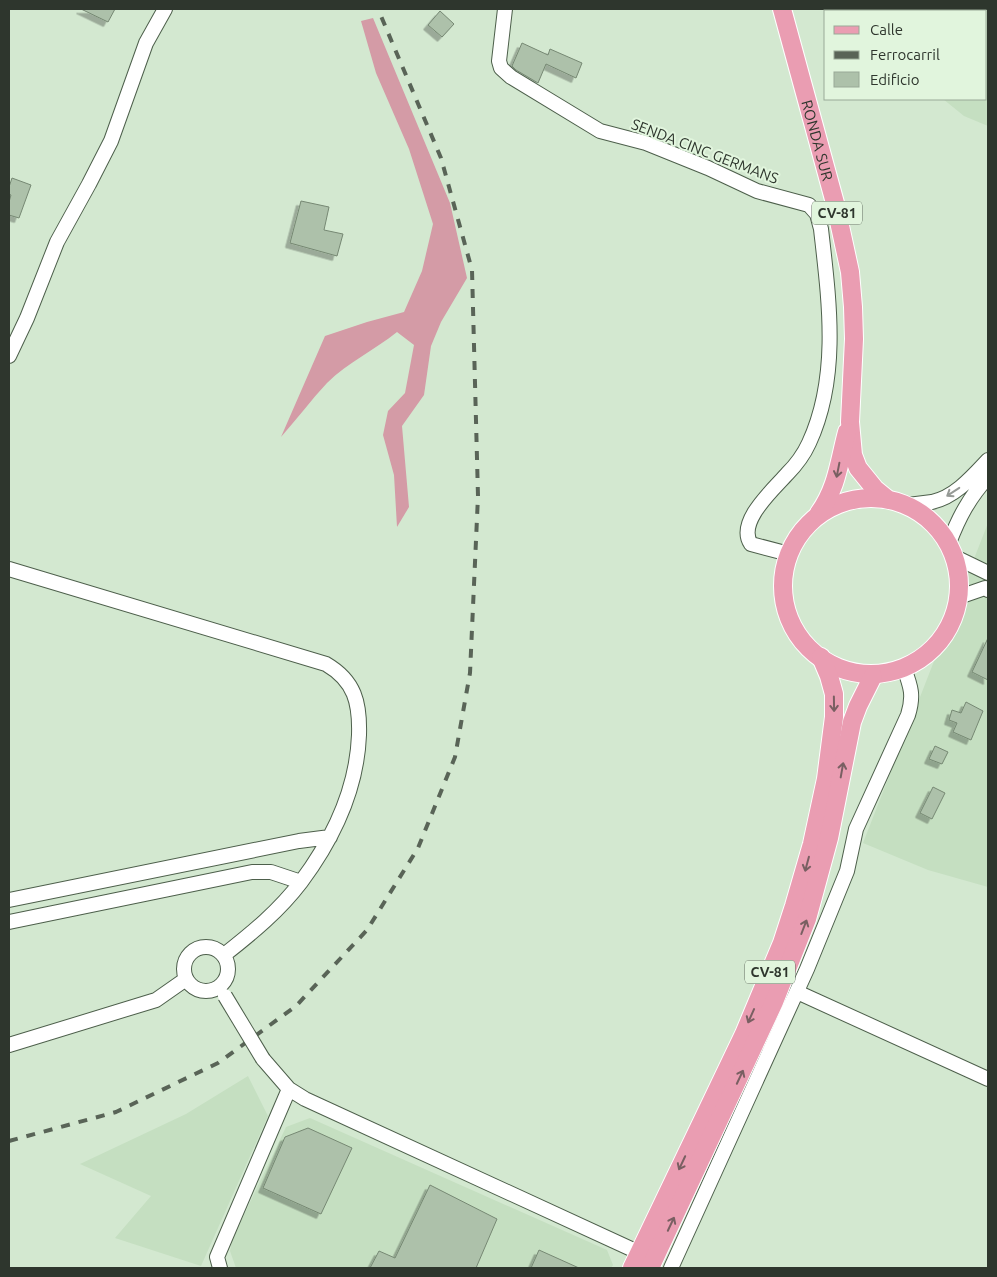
<svg xmlns="http://www.w3.org/2000/svg" width="997" height="1277" viewBox="0 0 997 1277" font-family="Ubuntu,sans-serif">
<style>
.built{fill:#c5dfc1}
.forest{fill:#d49ba6}
.building{fill:#adc1aa;stroke:#768873;filter:url(#shadow)}
.lines{fill:none;stroke-linecap:round;stroke-linejoin:round}
.minor-casing{stroke:#4d5f4b;stroke-width:16}
.major-casing{stroke:#fff;stroke-width:20}
.minor{stroke:#fff;stroke-width:14}
.major{stroke:#ea9db2;stroke-width:18}
.rail{stroke:#596457;stroke-width:4;stroke-dasharray:9 9;stroke-linecap:butt}
.minor-bridge-casing{stroke:#4d5f4b;stroke-width:16;stroke-linecap:butt}
.minor-bridge{stroke:#fff;stroke-width:14}
.oneway{stroke:#795f62}
.oneway2{stroke:#969a96}
.labels{text-anchor:middle;dominant-baseline:central;stroke-width:4;stroke-linejoin:round;paint-order:stroke}
.shield{fill:#e1f5dd;stroke:#646f62;stroke-width:1}
.shield-label{font-size:14px;font-weight:bold;fill:#2e362d}
.street-label{font-size:15px;fill:#2e362d;stroke:#e1f5dd}
</style>
<defs>
<filter id="shadow"><feDropShadow dx="-4.5" dy="4.5" stdDeviation="0" flood-color="#0004"/></filter>
</defs>
<rect width="100%" height="100%" fill="#d3e8d0"/>
<path class="built" d="M833,9H988V126L964,116L943,99H986V11H836Z
M988,523V887L928,870L863,843Z
M248,1076L268,1116L201,1266L115,1238L151,1196L80,1164L186,1114Z
M310,1118L607,1250L613,1265L611,1268H236L230,1251L232,1240L286,1127Z"/>
<path class="forest" d="M373,18L450,203L467,278L441,322L431,346L424,395L402,426L409,507L397,527L394,475L383,435L388,411L405,393L414,345L397,332C375,350 348,362 327,383C311,400 297,419 281,437L325,336L367,322L404,312L422,271L433,224L409,149L376,73L361,21Z"/>
<path class="building" d="M81,9H115L108,22Z
M440,11L454,24L442,37L428,25Z
M522,43L548,55L550,49L582,63L576,78L546,64L538,83L516,70L512,66Z
M12,178L31,185L19,218L9,215V202L11,195L9,194V187Z
M301,201L329,207L324,230L343,234L337,256L290,243Z
M988,638V680L972,672Z
M966,702L983,711L971,740L953,732L957,723L949,720L952,710L961,713Z
M935,746L948,752L942,764L929,759Z
M933,787L945,793L932,819L920,813Z
M308,1128L352,1148L321,1214L263,1188L285,1137Z
M430,1185L497,1219L476,1268H370L379,1251L395,1258Z
M539,1250L579,1268H531Z"/>
<g class="lines">
<defs>
<path id="minor" d="M505,9L499,61L501,68L511,77L600,131L646,143L708,168L757,191L809,205L817,214L821,229C829,300 840,376 809,443C804,454 796,465 787,474C774,489 736,522 751,544L789,554
M9,356L27,318L57,242L89,184L111,141L146,43L165,9
M908,505C916,504 924,503 932,502C955,497 972,477 988,460
M949,543C959,517 969,498 988,477
M955,557L988,573
M9,569L326,664C355,681 360,703 359,735C357,788 333,839 301,882C279,911 252,933 224,955
M959,597L985,588L988,590
M9,900L299,841L330,837
M9,922L252,872H271L301,882
M184 969a22 22 0 1 1 44 0a22 22 0 1 1-44 0Z
M797,992L988,1079
M9,1045L156,1000L186,979
M263,1059L289,1089L305,1099L640,1253
M220,1268L217,1257L289,1089
M671,1268L807,969L847,871L856,829L908,715C914,696 911,687 904,668"/>
<g id="major">
<path id="s1" d="M782,9L835,203L850,272L853,307L854,339L850,422L853,455L858,468L875,489L886,498"/>
<circle cx="871" cy="586" r="88"/>
<path d="M819,513C837,488 839,462 847,432"/>
<path d="M632,1268L744,1034L782,943L794,906L812,844L826,779L834,717V694L829,676L821,657"/>
<path d="M650,1268L774,1002L807,919L829,838L852,722L858,706L873,676"/>
</g>
</defs>
<use href="#minor" class="minor-casing"/>
<use href="#major" class="major-casing"/>
<use href="#minor" class="minor"/>
<use href="#major" class="major"/>
<path class="rail" d="M9,1141L116,1112L218,1063L296,1006L367,930L418,848L455,757L470,673L478,496L472,270L441,158L378,9"/>
<defs>
<path id="minor-bridge" d="M225,996L263,1059"/>
</defs>
<use href="#minor-bridge" class="minor-bridge-casing"/>
<use href="#minor-bridge" class="minor-bridge"/>
</g>
<defs><path id="oneway-shaft" d="M-6 0H5M1.5-3L5.5 0L1.5 3" fill="none" stroke-width="1.6" stroke-linecap="round" stroke-linejoin="round" transform="scale(1.25)"/></defs>
<g class="oneway">
<use href="#oneway-shaft" transform="translate(838 470) rotate(101)"/>
<use href="#oneway-shaft" transform="translate(834 704) rotate(89)"/>
<use href="#oneway-shaft" transform="translate(842 770) rotate(-80)"/>
<use href="#oneway-shaft" transform="translate(807 864) rotate(105)"/>
<use href="#oneway-shaft" transform="translate(804 927) rotate(-69)"/>
<use href="#oneway-shaft" transform="translate(751 1016) rotate(114)"/>
<use href="#oneway-shaft" transform="translate(740 1077) rotate(-65)"/>
<use href="#oneway-shaft" transform="translate(682 1163) rotate(115)"/>
<use href="#oneway-shaft" transform="translate(671 1224) rotate(-65)"/>
</g>
<use class="oneway2" href="#oneway-shaft" transform="translate(953 492) rotate(147)"/>
<g class="labels">
<g class="shield">
<rect x="812" y="201.5" width="50" height="23" rx="4"/>
<rect x="745" y="960.5" width="50" height="23" rx="4"/>
</g>
<g class="shield-label">
<text x="837" y="213">CV-81</text>
<text x="770" y="972">CV-81</text>
</g>
<g class="street-label">
<text stroke="none"><textPath href="#s1" startOffset="136">RONDA SUR</textPath></text>
<text transform="translate(705 151) rotate(21)">SENDA CINC GERMANS</text>
</g>
</g>
<rect width="997" height="1277" fill="none" stroke="#2e362d" stroke-width="20"/>
<rect x="824" y="10" width="162" height="90" fill="#e1f5dd" stroke="#99a997"/>
<rect x="834" y="26" width="25" height="8" fill="#ea9db2" stroke="#99a997"/>
<text x="870" y="35" font-size="15" fill="#2e362d">Calle</text>
<rect x="834" y="51" width="25" height="8" fill="#596457" stroke="#99a997"/>
<text x="870" y="60" font-size="15" fill="#2e362d">Ferrocarril</text>
<rect x="834" y="72" width="25" height="15" fill="#adc1aa" stroke="#99a997"/>
<text x="870" y="85" font-size="15" fill="#2e362d">Edificio</text>
</svg>
